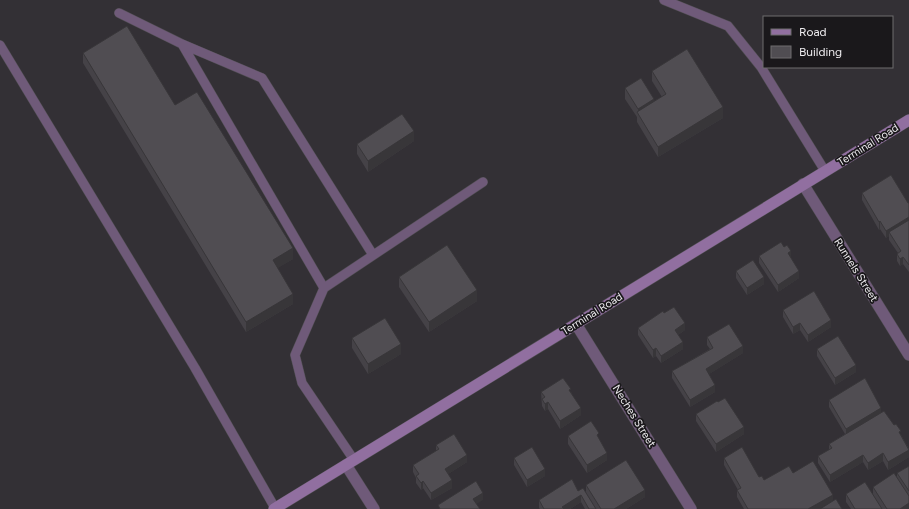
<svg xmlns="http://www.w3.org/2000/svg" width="909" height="509" viewBox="0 0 909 509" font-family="Figtree,sans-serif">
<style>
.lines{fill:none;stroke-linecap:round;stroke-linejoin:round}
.service-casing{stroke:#514e53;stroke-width:10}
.minor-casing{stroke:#514e53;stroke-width:12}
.secondary-casing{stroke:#514e53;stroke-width:12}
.service{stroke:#6f5a79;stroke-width:9}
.minor{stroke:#6f5a79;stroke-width:11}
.secondary{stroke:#916fa0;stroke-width:11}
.wall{fill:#454247}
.shaded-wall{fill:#383639}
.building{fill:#504d52;stroke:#383639}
.labels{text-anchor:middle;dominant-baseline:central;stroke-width:3.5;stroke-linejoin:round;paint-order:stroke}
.street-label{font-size:11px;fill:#edebee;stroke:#1a181b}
</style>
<rect width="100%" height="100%" fill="#333035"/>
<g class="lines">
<defs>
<path id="service" d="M664,0L728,26L761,67L825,171
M119,13L182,44L324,288L295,355L302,383L354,460
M182,44L262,78L373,255
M0,45L195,368L275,508
M324,288L483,182"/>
<path id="minor" d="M803,184L909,355
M576,324L691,509
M346,465L374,509"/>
<path id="secondary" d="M274,509L909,120"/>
</defs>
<use href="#service" class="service-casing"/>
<use href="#minor" class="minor-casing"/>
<use href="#secondary" class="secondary-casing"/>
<use href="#service" class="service"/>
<use href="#minor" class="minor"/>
<use href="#secondary" class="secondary"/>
</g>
<path class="wall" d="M83,53L175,105L293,259L277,268L293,304L246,332L83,63Z
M652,71L723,118L658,157L637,122V117L625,99V88L654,101L662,97L652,81Z
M414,141L368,172L357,154V144Z
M862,193L909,203V272L903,264L900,266L897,261V254L898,253L889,240V236L886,238L880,229L879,230L862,200Z
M759,256L791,258L799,278L778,292L759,263Z
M736,271L764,284L747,295L736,278Z
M399,277L477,301L429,332L399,287Z
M783,310L831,327L808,342L800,330L793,334L783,317Z
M664,313L685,330L678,335L683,349L661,363L656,356L653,358L638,335V328Z
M707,337L743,353L709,374L715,392L690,407L672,378V371L710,349L707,345Z
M352,338L401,354L368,374L352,348Z
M817,349L856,372L835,385L817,356Z
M541,392H571L581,415L560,429L548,409L545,411L542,406Z
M829,400L881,413L901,435L909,449V457L888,470L883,461L868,470L863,462L830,482L818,463V456L829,450V444L845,434L829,407Z
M718,402L744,434L716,452L696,421V414Z
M568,436L607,460L587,473L568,444Z
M436,445L467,462L448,474L452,488L431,500L423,488L421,490L416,483V478L413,472V465L436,451Z
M514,458L545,476L527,487L514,465Z
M724,458L764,480L793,473L842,509H744L737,497V490H738L724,465Z
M909,466V509H882L879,503L882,509H851L846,502V494H873V487L897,478V473Z
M586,485L645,497L626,509H596L588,495L596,509H585L581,502L570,509H540L539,508V500L578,491L586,492Z"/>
<path class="shaded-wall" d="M654,99V110L638,114V109Z
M723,107V118L658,157V147Z
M414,131V141L368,172V161Z
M909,217V224L889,232V236L886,238V231Z
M880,221V229L879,230V222Z
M293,248V259L273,271V260Z
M791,251V258L788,253Z
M903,257V264L900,266V259Z
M799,271V278L778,292V285Z
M764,277V284L747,295V288Z
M477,290V301L429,332V322Z
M293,294V304L246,332V322Z
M831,320V327L808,342V335Z
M685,323V330L675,337V330Z
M800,323V330L793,334V327Z
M683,342V349L661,363V356Z
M401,344V354L368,374V364Z
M743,346V353L706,376V369Z
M656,348V356L653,358V350Z
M856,365V372L835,385V378Z
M715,385V392L690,407V400Z
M548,402V409L545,411V404Z
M581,408V415L560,429V421Z
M881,408V416L846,436V429Z
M744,427V434L716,452V444Z
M909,450V457L888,470V462Z
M607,453V460L587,473V465Z
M883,453V461L868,470V463Z
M467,455V462L445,476V469Z
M863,455V462L830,482V475Z
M545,469V476L527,487V480Z
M452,480V488L431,500V493Z
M423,481V488L421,490V483Z
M645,490V497L626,509H614Z
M483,493V500L473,506V499Z
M581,495V502L570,509H562V507Z
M833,495V502L821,509H808Z
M909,503V509H900Z"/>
<path class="building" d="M127,26L175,105L197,92L293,248L273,260L293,294L246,322L83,53Z
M687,49L723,107L658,147L637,112L666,94L652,71Z
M641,78L654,99L638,109L625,88Z
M402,114L414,131L368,161L357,144Z
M891,175L908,203H909V217L886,231L880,221L879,222L862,193Z
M909,220V265L903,257L900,259L897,254L901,251L889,232Z
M781,242L784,247L787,245L791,251L788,253L799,271L778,285L759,256Z
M447,245L477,290L429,322L399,277Z
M753,260L764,277L747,288L736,271Z
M814,291L831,320L808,335L800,323L793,327L783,310Z
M674,307L685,323L675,330L683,342L661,356L656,348L653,350L638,328L663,311L664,313Z
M385,318L401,344L368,364L352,338Z
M729,324L743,346L706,369L715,385L690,400L672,371L713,348L707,337Z
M838,336L856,365L835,378L817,349Z
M563,378L571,389L569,390L581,408L560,421L548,402L545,404L542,399L545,397L541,392Z
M865,378L881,408L846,429L829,400Z
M725,398L744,427L716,444L696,414L717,401L718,402Z
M884,411L894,425L896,424L901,431L899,432L909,450L888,462L883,453L868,463L863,455L830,475L818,456L832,448L829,444Z
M591,421L599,433L597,435L607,453L587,465L568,436Z
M454,434L467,455L445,469L452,480L431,493L423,481L421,483L416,476L419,474L413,465L439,449L436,445Z
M532,447L545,469L527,480L514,458Z
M742,447L759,477L762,476L764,480L789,466L793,473L813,461L833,495L808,509H748L737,490L741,488L724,458Z
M626,460L645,490L614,509H601L586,485Z
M909,466V491L897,473Z
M894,473L909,496V503L900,509H887L873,487Z
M572,479L578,491L583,488L596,509H589L581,495L562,507L564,509H544L539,500Z
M476,481L483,493L473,499L480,509H440L438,505Z
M865,482L882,509H855L846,494Z
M836,499L842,509H820Z"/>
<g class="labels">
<g class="street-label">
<text transform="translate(868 145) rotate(-32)">Terminal Road</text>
<text transform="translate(856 270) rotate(58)">Runnels Street</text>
<text transform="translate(592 314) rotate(-32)">Terminal Road</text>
<text transform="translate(634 416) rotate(58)">Neches Street</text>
</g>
</g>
<rect x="763" y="16" width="130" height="52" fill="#1a181b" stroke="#6e6c6f"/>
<rect x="771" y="29" width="20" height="6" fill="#916fa0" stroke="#6e6c6f"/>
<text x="799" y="36" font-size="12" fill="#edebee">Road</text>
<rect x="771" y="46" width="20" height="12" fill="#504d52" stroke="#6e6c6f"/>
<text x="799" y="56" font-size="12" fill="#edebee">Building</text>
</svg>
